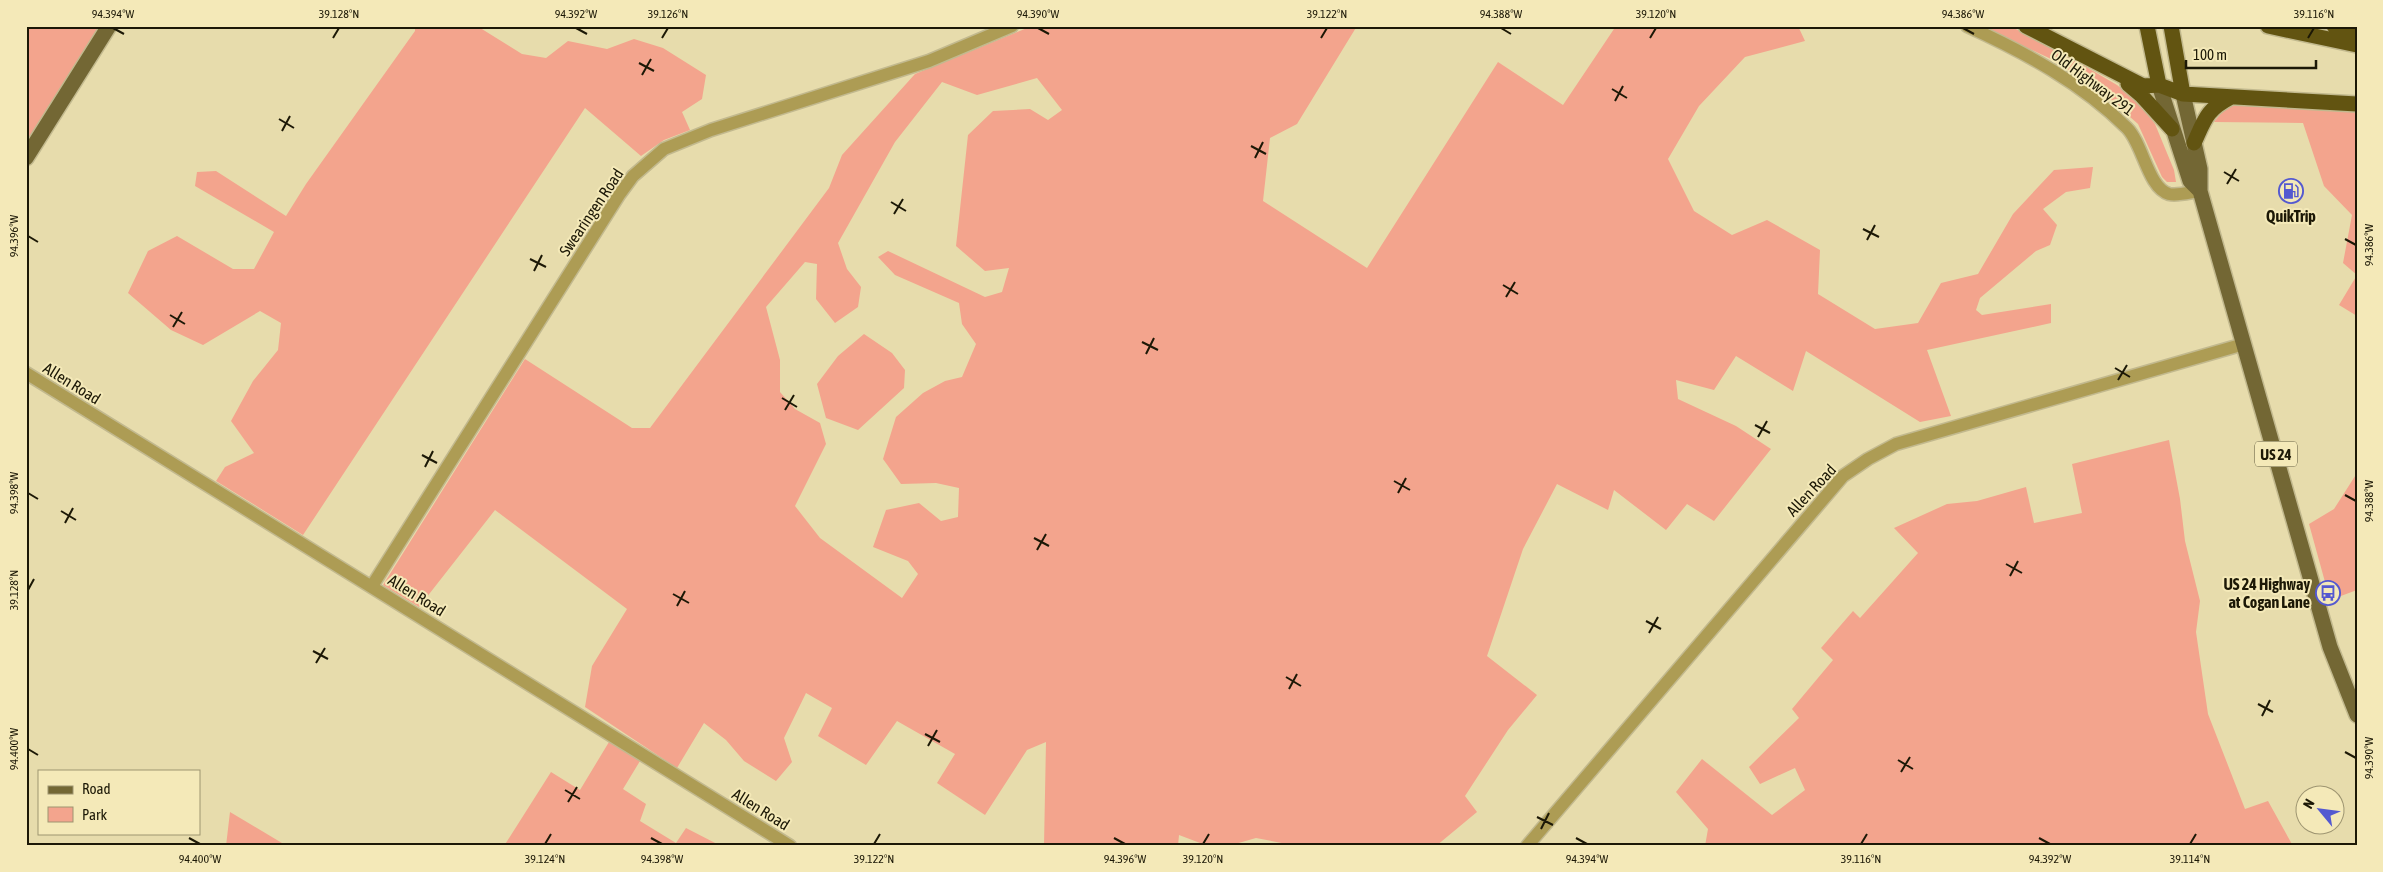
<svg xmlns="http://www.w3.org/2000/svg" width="2383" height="872" viewBox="0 0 2383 872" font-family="'Asap Condensed',sans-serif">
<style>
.green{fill:#f3a48d;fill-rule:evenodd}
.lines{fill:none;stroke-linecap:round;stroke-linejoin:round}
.minor-casing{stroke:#c2b98e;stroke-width:15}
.major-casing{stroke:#c2b98e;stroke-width:18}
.highway-casing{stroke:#c2b98e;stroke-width:18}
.minor{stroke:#ad9c54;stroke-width:12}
.major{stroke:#736734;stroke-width:15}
.highway{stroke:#625411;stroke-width:15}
.ticks{fill:none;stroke:#1c1806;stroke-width:2}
.labels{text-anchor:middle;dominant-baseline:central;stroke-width:4;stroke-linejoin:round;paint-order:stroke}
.shield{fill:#f4e9b8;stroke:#5d573b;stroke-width:1}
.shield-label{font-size:15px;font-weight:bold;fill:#1c1806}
.street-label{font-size:16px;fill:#1c1806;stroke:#f4e9b8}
.poi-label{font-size:16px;font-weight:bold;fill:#1c1806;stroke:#f4e9b8}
.neatline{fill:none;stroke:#1c1806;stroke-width:2}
.ticks-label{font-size:12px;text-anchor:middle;fill:#1c1806}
</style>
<rect width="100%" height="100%" fill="#e7dcac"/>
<path class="green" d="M26,26H100L26,143Z
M415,26H477L522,54L546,58L568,41L607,49L634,39L663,48L706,75L702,99L682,112L690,130L664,140L641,156L585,108L303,535L216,481L225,467L254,453L231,421L253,381L278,350L281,323L260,311L203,345L171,330L128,293L148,251L177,236L233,269H254L274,232L195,186L197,172L216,171L286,216L306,184L415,31Z
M1032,26H1357L1297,124L1270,138L1263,201L1367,268L1498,62L1563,105L1616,26H1798L1805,41L1745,57L1699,106L1668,159L1694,211L1732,235L1767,220L1820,250L1818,294L1875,329L1918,323L1941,283L1978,274L2013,214L2054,170L2093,167L2090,188L2066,192L2043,209L2057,225L2050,245L2036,251L1980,298L1976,310L1982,315L2051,304V323L1927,350L1951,416L1920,422L1806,351L1793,391L1736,356L1714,390L1676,380L1678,399L1736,426L1771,449L1714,521L1687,504L1666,530L1614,490L1608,510L1557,484L1523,549L1487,656L1537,695L1508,730L1465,796L1477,812L1436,846H1297L1256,838L1228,846H1208L1179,835L1178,846H1044L1046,742L1027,750L985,815L937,783L955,754L897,721L866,765L818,736L832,708L806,693L784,738L792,762L776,781L744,761L726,740L704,723L677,768L585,707L592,666L627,609L495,510L419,607L383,585L525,359L632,428H650L829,188L842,155L915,74ZM1037,78L1062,110L1048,120L1030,109L993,111L968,135L956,246L985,271L1009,268L1002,292L985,297L888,251L878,257L895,275L959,303L962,324L976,344L962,377L945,381L923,393L896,417L883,459L901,484L936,483L959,488L958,517L941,521L919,503L886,510L873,547L908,561L918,574L902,598L820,538L795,506L826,444L820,423L795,409L780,392V360L766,307L805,262L817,264L816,299L835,323L858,307L861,287L847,269L838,243L895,142L942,82L977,95Z
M1980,26H2010L2059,51L2117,85L2138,102L2155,124L2174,170L2176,182H2167L2162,177L2138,124L2102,92L2049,58Z
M2242,104L2357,111V275L2343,263L2352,215L2324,186L2303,123L2214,122L2227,106Z
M2357,275V316L2339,305Z
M864,334L892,353L905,370L904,388L858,430L826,418L817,384L838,356Z
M2169,440L2180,499L2185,541L2200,601L2196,632L2208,714L2245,809L2268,801L2293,846H1705L1708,829L1676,792L1702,759L1772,815L1805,790L1795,768L1760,784L1749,767L1799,718L1792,709L1833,660L1821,648L1853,611L1860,618L1918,553L1894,528L1947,504L1977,501L2026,487L2034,523L2082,513L2072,464Z
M2357,473V590L2330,600L2309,524L2334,509Z
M609,742L640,761L623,789L646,804L640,821L676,843L686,828L721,846H504L551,772L580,790Z
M230,812L287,846H226Z"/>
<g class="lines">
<defs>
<path id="minor" d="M1967,26C2024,52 2082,83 2127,128C2143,144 2148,188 2169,194C2178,196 2191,192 2200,191
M26,373L790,846
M372,586L619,195L633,176L664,149L711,130L929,61L1012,26
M1527,846L1843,476L1868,459L1896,444L2244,344"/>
<path id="major" d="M2159,85L2190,181L2200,191
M2183,94L2200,169V191L2330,647L2357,715
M26,158L109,26"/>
<path id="highway" d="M2026,26L2143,86L2159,85L2183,94L2357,104
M2147,26L2159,85
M2171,26L2183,94
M2268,26L2357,45
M2334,26L2357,31
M2128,84L2141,95L2172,129
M2194,143C2205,119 2206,110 2231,97"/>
</defs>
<use href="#minor" class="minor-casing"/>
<use href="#major" class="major-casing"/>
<use href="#highway" class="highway-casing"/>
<use href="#minor" class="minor"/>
<use href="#major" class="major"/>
<use href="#highway" class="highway"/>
</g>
<path class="ticks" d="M113,28L124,34M576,28L587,34M1038,28L1049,34M1501,28L1511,34M1963,28L1974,34M333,38L339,28M662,38L668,28M1321,38L1327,28M1650,38L1656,28M2308,38L2314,28M639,63L654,71M642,75L651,59M1612,89L1627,98M1615,101L1623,86M279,119L294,128M282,131L290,116M1251,146L1266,154M1255,158L1263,142M2224,172L2239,181M2227,184L2236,169M891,202L906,211M894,214L903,199M1863,229L1879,237M28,236L38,242M2345,239L2356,245M1867,240L1875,225M530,259L546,267M534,271L542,255M1503,285L1518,294M1506,297L1515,282M170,315L185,324M173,327L182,312M1142,342L1158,350M1146,354L1154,338M2115,368L2130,377M2118,380L2127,365M782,398L797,407M785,410L794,395M1755,425L1770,433M1758,437L1767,421M422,455L437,463M425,467L433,451M1394,481L1410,490M28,493L38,499M1398,493L1406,478M2345,495L2356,501M61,511L76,520M65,523L73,508M1034,538L1049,546M1037,550L1046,534M2006,564L2022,573M2010,576L2018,561M28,590L34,579M673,594L689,603M677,606L685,591M1646,621L1661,629M1649,633L1658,617M313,651L328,659M316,663L325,648M1286,677L1301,686M1289,689L1297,674M2258,704L2273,712M2262,716L2270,700M925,734L940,742M928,746L937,730M28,749L38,755M2345,752L2356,758M1898,760L1913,769M1901,772L1910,757M565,790L580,799M568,802L577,787M1537,817L1553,825M1541,829L1549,813M189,838L200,844M651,838L662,844M1114,838L1125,844M1576,838L1587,844M2039,838L2050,844M545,844L551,834M874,844L880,834M1203,844L1209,834M1861,844L1867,834M2190,844L2196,834"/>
<defs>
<symbol id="fuel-ring" viewBox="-11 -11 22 22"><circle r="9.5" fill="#f4e9b8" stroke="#5459d0" stroke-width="1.5"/><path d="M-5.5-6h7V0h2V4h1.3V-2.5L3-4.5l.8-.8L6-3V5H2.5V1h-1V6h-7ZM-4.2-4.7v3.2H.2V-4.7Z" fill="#5459d0"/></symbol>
<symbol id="bus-ring" viewBox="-11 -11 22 22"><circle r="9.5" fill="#f4e9b8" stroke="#5459d0" stroke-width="1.5"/><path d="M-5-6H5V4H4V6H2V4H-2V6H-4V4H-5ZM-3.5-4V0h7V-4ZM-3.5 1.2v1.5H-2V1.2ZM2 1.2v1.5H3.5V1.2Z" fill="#5459d0"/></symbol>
</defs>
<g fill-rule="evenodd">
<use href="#fuel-ring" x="2277" y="177" width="28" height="28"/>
<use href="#bus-ring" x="2314" y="579" width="28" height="28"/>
</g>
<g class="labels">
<rect class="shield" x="2255" y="441.5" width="42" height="25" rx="4"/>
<g class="shield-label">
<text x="2276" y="454">US 24</text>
</g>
<g class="street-label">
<text transform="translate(2093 82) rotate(37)">Old Highway 291</text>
<text transform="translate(591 212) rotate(-56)">Swearingen Road</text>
<text transform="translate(72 383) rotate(32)">Allen Road</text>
<text transform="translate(1811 490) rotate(-47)">Allen Road</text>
<text transform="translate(417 595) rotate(32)">Allen Road</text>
<text transform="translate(761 809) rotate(32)">Allen Road</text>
</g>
<g class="poi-label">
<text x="2291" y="216">QuikTrip</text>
<text x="2310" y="584" text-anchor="end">US 24 Highway<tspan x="2310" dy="18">at Cogan Lane</tspan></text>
</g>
</g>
<rect width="2383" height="872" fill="none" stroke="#f4e9b8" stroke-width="55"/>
<rect x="38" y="770" width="162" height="65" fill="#f4e9b8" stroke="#9e9571"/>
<rect x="48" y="786" width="25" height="8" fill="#736734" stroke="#9e9571"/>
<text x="82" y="794" font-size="15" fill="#1c1806">Road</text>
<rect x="48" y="807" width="25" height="15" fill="#f3a48d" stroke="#9e9571"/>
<text x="82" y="820" font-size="15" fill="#1c1806">Park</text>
<g transform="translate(2320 810) rotate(299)"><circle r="24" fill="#f4e9b8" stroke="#9e9571"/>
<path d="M0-4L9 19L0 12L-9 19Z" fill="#5459d0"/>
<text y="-8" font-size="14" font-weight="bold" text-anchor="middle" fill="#1c1806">N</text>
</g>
<path d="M2186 60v8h130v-8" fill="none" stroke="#1c1806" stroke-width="2.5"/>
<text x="2193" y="60" font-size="15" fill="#1c1806" stroke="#f4e9b8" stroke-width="4" paint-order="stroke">100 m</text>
<rect x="28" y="28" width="2328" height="816" class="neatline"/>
<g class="ticks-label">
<text x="113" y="18">94.394°W</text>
<text x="339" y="18">39.128°N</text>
<text x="576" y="18">94.392°W</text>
<text x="668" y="18">39.126°N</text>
<text x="1038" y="18">94.390°W</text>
<text x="1327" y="18">39.122°N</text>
<text x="1501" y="18">94.388°W</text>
<text x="1656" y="18">39.120°N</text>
<text x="1963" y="18">94.386°W</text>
<text x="2314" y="18">39.116°N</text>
<text transform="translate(14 236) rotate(-90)" y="4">94.396°W</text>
<text transform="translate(2369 245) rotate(-90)" y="4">94.386°W</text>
<text transform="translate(14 493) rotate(-90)" y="4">94.398°W</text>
<text transform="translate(2369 501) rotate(-90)" y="4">94.388°W</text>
<text transform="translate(14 590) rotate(-90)" y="4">39.128°N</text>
<text transform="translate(14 749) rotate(-90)" y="4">94.400°W</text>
<text transform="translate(2369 758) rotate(-90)" y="4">94.390°W</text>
<text x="200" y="863">94.400°W</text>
<text x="545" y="863">39.124°N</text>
<text x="662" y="863">94.398°W</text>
<text x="874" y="863">39.122°N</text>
<text x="1125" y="863">94.396°W</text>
<text x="1203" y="863">39.120°N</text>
<text x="1587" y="863">94.394°W</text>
<text x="1861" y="863">39.116°N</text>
<text x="2050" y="863">94.392°W</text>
<text x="2190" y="863">39.114°N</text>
</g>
</svg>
